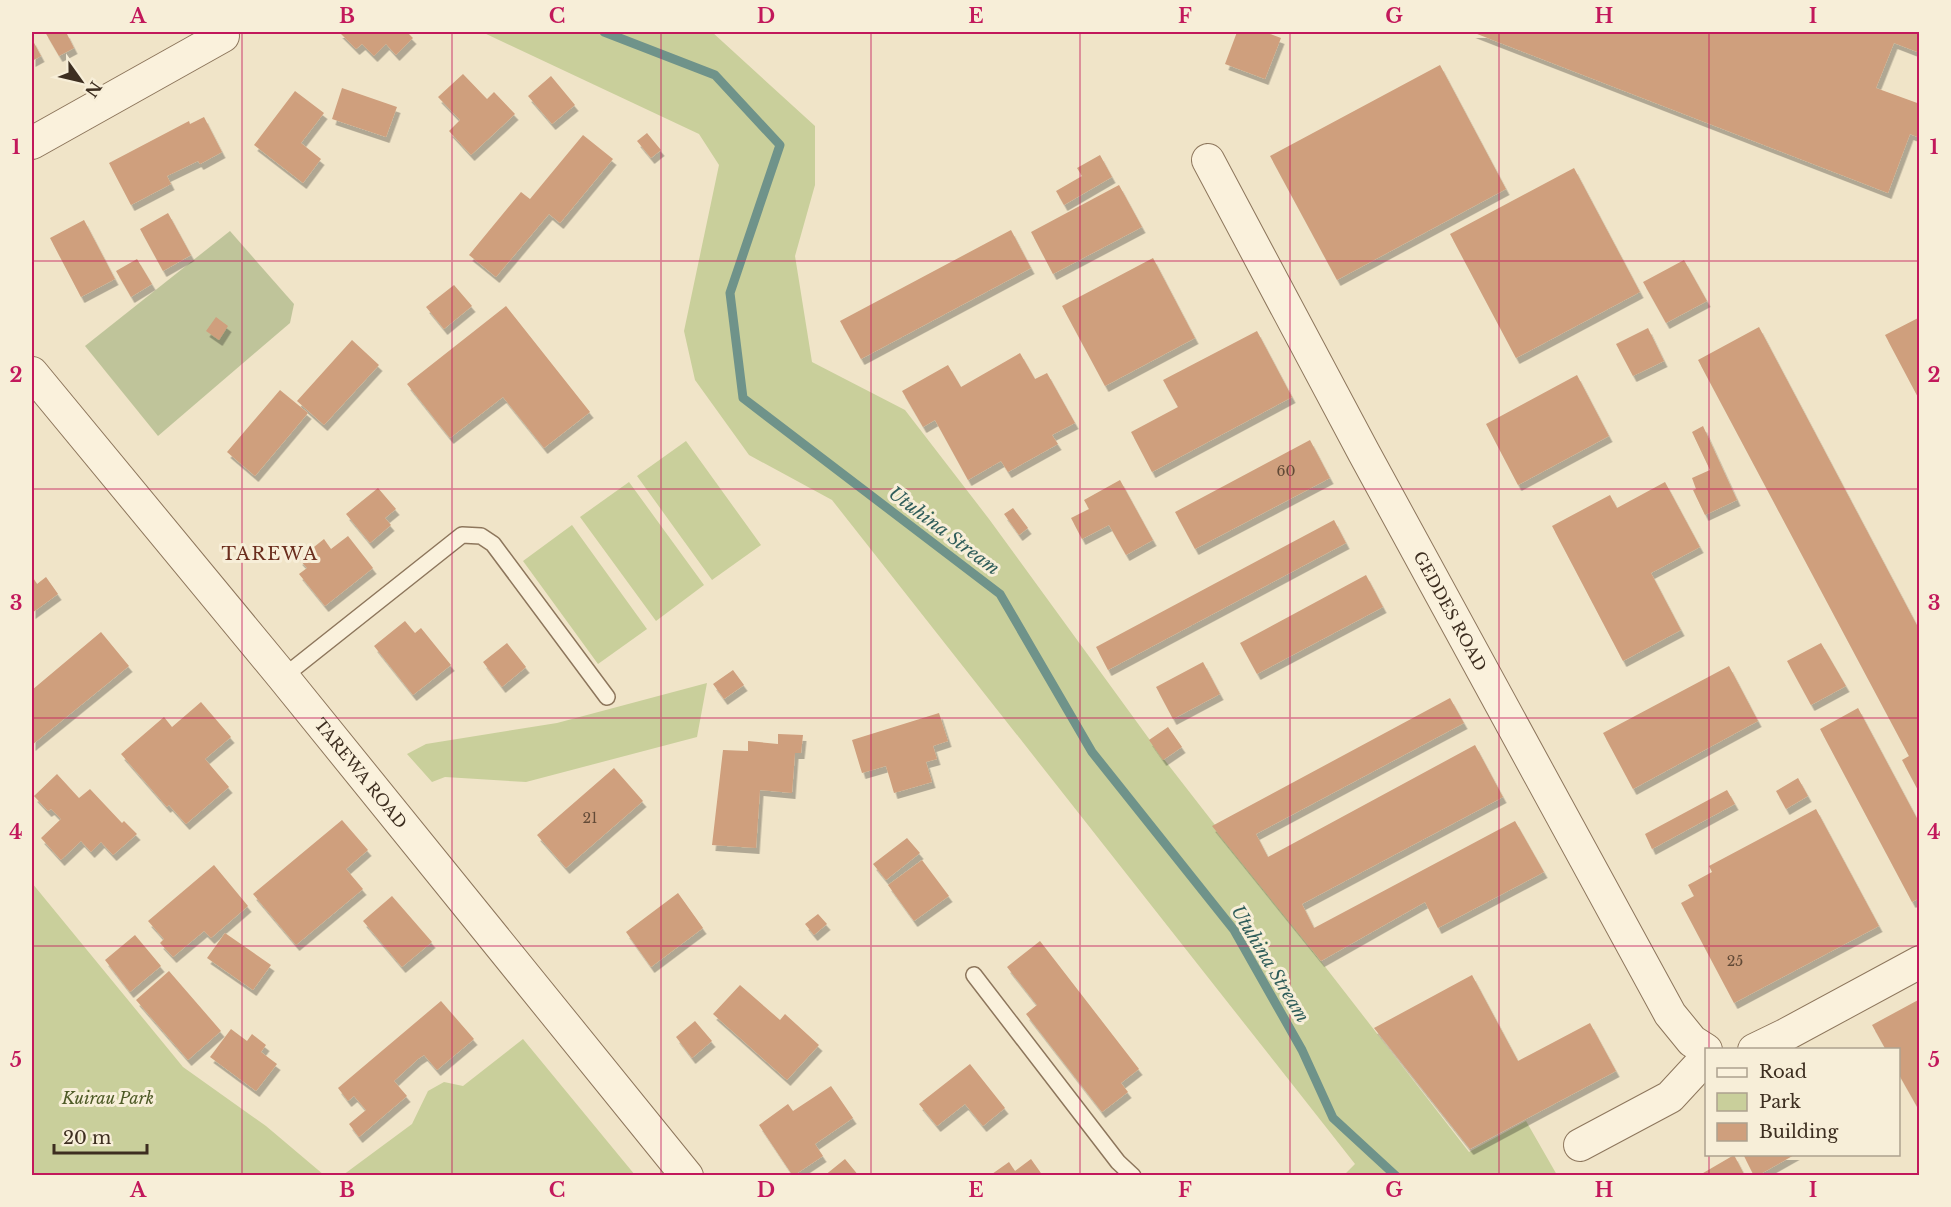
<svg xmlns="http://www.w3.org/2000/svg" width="1951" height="1207" viewBox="0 0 1951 1207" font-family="'Libre Baskerville',serif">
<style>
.green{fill:#c9cf9b}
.cemetery{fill:#bfc49a}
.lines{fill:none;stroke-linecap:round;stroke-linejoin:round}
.stream{stroke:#6f938a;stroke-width:9}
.building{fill:#cf9f7d;filter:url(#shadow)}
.lane-casing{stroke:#8d765c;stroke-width:18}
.street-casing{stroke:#8d765c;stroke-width:34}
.lane{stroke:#faf1dc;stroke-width:15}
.street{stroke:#faf1dc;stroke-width:32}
.grid{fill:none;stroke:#c2185b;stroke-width:1.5;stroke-opacity:0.55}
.labels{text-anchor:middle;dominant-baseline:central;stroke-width:6;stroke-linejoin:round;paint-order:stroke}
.number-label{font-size:14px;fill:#624a37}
.street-label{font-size:16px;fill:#3d2e20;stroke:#f7eed8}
.park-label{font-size:16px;font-style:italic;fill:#4d5a26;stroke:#f7eed8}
.water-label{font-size:18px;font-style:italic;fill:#2f5d5a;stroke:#f7eed8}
.neighbourhood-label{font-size:18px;letter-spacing:1.5px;fill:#6b2e1e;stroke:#f7eed8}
.neatline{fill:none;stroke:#c2185b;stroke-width:2}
.grid-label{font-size:20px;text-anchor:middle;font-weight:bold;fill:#c2185b}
</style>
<defs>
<filter id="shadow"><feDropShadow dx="3.5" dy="6" stdDeviation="0" flood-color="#0004"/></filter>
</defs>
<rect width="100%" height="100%" fill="#f0e4c8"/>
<path class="green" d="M482,32H712L815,126V185L795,256L812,362L905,410L989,519L1163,758L1469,1152L1526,1121L1557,1175H1344L1355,1164L832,500L749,455L695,380L684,331L719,165L699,134Z
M686,441L761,545L712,580L637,476Z
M629,482L704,585L656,621L580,517Z
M572,525L647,629L598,664L523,561Z
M707,683L697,737L526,782L445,777L432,782L407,754L426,744L557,723Z
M32,883L183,1067L266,1126L324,1175H32Z
M523,1039L635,1175H343L412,1124L428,1091L444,1082L463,1086Z"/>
<path class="cemetery" d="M230,231L294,304L290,323L158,436L85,346Z"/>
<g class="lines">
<path class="stream" d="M604,32L715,75L780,145L730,293L743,398L1000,594L1092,752L1234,930L1302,1050L1333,1118L1396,1176"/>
</g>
<path class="building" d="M45,32H66L74,48L59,56Z
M339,32H407L413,38L396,55L386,44L374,56L362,44L356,49Z
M1237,32H1265L1281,38L1265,79L1225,64Z
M1472,32H1920V53L1894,43L1876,88L1920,104V138L1910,134L1888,193Z
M32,39L41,56L32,61Z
M1440,65L1506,189L1337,280L1270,156Z
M463,74L487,99L494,92L515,114L471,155L449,131L460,120L438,97Z
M551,76L575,105L552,124L528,96Z
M342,88L397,107L386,137L332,119Z
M295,91L324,113L301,143L321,159L303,183L254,145Z
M204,117L222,152L200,164L198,161L167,176L171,184L131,205L109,163L189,121L190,124Z
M647,133L661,150L651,158L637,141Z
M583,135L613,159L560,223L549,214L496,277L469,255L521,192L530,199Z
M1100,155L1112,177L1064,205L1056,191L1082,176L1077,168Z
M1574,168L1640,292L1516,358L1450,234Z
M1119,185L1142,227L1053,274L1031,232Z
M168,213L191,255L163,271L140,229Z
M84,220L115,279L81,297L50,238Z
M1011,230L1031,268L861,359L840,321Z
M1153,258L1195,338L1105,386L1062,306Z
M137,259L152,284L131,297L116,271Z
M1684,260L1707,301L1666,323L1643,282Z
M454,285L472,306L444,329L426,307Z
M506,306L590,412L544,448L503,397L450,438L407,384Z
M216,317L228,326L219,340L206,331Z
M1920,317V401L1885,335Z
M1759,327L1920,631V794L1902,760L1909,756L1698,360Z
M1648,328L1664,361L1633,376L1616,344Z
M1257,331L1292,397L1152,472L1131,432L1178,407L1163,380Z
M352,340L379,365L324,425L297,401Z
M1020,353L1035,379L1047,373L1075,423L1052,435L1058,444L1008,472L1001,461L968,480L935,420L923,427L902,391L948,365L961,387Z
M1577,375L1609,436L1518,485L1486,424Z
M280,390L308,413L255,476L227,452Z
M1703,426L1737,500L1705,515L1693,490L1696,489L1692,478L1710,470L1692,432Z
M1310,440L1330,478L1195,549L1175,512Z
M1120,480L1153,540L1126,555L1109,525L1082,539L1071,518L1089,509L1084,500Z
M1665,482L1700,547L1651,573L1681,630L1623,661L1552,526L1610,495L1617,508Z
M378,488L396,509L385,518L391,525L370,543L346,514Z
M1013,508L1028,528L1019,535L1004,514Z
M1334,520L1346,543L1108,670L1096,647Z
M348,536L373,568L325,606L299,574L307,568L299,559L324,539L331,549Z
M1366,575L1383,607L1257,674L1240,643Z
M32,576L37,584L46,577L58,594L32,613Z
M405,621L415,633L421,628L451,665L413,695L374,646Z
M101,632L129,666L32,745V690Z
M507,643L526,667L502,687L483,662Z
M1821,643L1846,686L1811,705L1787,661Z
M1203,662L1220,694L1173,719L1156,687Z
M1729,666L1758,721L1633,789L1603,733Z
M733,670L744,685L724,699L713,684Z
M1450,698L1464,723L1256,834L1268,857L1475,745L1503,797L1302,904L1314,928L1515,821L1544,872L1438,928L1425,902L1321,961L1212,826Z
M201,702L231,737L205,759L229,787L186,824L169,805L167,807L121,754L164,717L172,727Z
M1858,708L1920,824V898L1912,902L1820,729Z
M939,713L948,741L933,746L937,759L926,762L932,782L894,793L886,766L862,773L852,740Z
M1168,727L1182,747L1163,760L1149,740Z
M778,734L803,735L801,753H795L792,793L760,790L756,848L712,845L723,750L748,751V741L778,744Z
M614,768L643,801L566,868L537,835Z
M57,774L79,798L90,789L122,823L124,821L137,834L113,855L101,842L91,852L81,841L61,860L41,838L61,819L51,809L48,811L34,796Z
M1798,778L1808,796L1786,809L1776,791Z
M1727,790L1735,804L1652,849L1645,834Z
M1816,809L1879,926L1734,1003L1681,903L1694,896L1688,885L1712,872L1709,866Z
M342,820L368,850L346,869L363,889L296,945L253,894Z
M907,838L920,853L886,880L873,864Z
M922,860L949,896L914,921L888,885Z
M214,865L248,906L211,938L204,931L173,957L160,943L164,939L148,921Z
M678,893L703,928L651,967L626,932Z
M392,896L432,942L402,967L363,921Z
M818,914L827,924L814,935L805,924Z
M225,933L271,965L253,990L207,958Z
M135,935L161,966L130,992L105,960Z
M1040,941L1139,1069L1121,1083L1128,1092L1102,1112L1026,1014L1037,1005L1007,967Z
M169,971L221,1031L188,1060L136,1000Z
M1472,975L1518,1061L1590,1023L1616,1071L1470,1149L1374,1028Z
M740,985L780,1020L785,1014L819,1045L787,1080L713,1014Z
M1920,999V1112L1898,1073V1050H1886L1872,1025Z
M441,1001L474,1039L437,1070L424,1055L418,1059L394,1081L407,1096L359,1137L349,1124L366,1110L354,1096L348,1101L338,1088Z
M695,1021L712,1041L692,1058L676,1037Z
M231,1029L247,1041L252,1034L266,1045L261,1052L277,1064L256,1091L210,1057Z
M970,1064L1005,1108L983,1126L965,1104L937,1126L919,1104Z
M831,1086L853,1118L815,1144L823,1156L793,1176L759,1125L788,1104L793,1111Z
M1743,1154H1796L1757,1176H1754Z
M1734,1155L1745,1176H1698Z
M845,1159L859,1176H824Z
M1031,1159L1043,1176L992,1174L1009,1162L1015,1171Z"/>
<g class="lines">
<defs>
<path id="lane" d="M283,677L462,535L481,536L493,544L607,697
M974,975L1118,1162L1133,1176"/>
<g id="street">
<path d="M32,143L223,36"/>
<path id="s1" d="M1208,160L1364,453L1670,1014L1692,1041L1706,1050"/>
<path id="s2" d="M32,373L283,677L687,1176"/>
<path d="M1754,1050L1785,1035L1920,962"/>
<path d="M1580,1145L1670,1097L1706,1058"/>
</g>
</defs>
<use href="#lane" class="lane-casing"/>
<use href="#street" class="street-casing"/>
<use href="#lane" class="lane"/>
<use href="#street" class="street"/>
</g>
<path class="grid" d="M242,32V1176M452,32V1176M661,32V1176M871,32V1176M1080,32V1176M1290,32V1176M1499,32V1176M1709,32V1050M32,261H1920M32,489H1920M32,718H1920M32,946H1920M1709,1154V1176"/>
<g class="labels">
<g class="number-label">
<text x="1286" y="471">60</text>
<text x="590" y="818">21</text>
<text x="1735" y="961">25</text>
</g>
<g class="street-label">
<text stroke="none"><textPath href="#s1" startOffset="512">GEDDES ROAD</textPath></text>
<text stroke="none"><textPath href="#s2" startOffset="518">TAREWA ROAD</textPath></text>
</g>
<g class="park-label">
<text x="108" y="1098">Kuirau Park</text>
</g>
<g class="water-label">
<text transform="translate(944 531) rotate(37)">Utuhina Stream</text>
<text transform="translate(1270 964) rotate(59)">Utuhina Stream</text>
</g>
<g class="neighbourhood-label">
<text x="270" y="554">TAREWA</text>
</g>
</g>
<rect width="1951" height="1207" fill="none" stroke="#f7eed8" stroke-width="66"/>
<rect x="1705" y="1048" width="195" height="108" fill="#f7eed8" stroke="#ada18e" stroke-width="1.5"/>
<rect x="1717" y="1068" width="30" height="9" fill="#faf1dc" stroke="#ada18e" stroke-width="1.5"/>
<text x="1759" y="1078" font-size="18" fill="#3d2e20">Road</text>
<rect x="1717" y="1093" width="30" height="18" fill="#c9cf9b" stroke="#ada18e" stroke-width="1.5"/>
<text x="1759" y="1108" font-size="18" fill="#3d2e20">Park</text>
<rect x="1717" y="1123" width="30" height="18" fill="#cf9f7d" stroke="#ada18e" stroke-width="1.5"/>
<text x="1759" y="1138" font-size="18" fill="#3d2e20">Building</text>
<g transform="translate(81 81) rotate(124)" stroke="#f7eed8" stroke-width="4.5" paint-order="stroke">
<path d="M0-4.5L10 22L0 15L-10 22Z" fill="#3d2e20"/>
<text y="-9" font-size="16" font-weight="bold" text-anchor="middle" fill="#3d2e20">N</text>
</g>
<path d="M54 1144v9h93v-9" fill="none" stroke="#3d2e20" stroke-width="3"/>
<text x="63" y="1144" font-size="18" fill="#3d2e20" stroke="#f7eed8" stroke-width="4.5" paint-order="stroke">20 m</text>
<rect x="33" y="33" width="1885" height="1141" class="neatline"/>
<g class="grid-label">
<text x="138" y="23">A</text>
<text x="347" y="23">B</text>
<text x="557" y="23">C</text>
<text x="766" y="23">D</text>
<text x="976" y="23">E</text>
<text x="1185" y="23">F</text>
<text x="1394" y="23">G</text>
<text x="1604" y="23">H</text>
<text x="1813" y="23">I</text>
<text x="16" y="154">1</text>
<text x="1934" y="154">1</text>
<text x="16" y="382">2</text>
<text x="1934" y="382">2</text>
<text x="16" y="610">3</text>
<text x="1934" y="610">3</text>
<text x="16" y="839">4</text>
<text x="1934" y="839">4</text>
<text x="16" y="1067">5</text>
<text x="1934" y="1067">5</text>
<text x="138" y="1197">A</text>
<text x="347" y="1197">B</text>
<text x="557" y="1197">C</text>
<text x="766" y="1197">D</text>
<text x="976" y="1197">E</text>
<text x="1185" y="1197">F</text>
<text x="1394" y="1197">G</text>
<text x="1604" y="1197">H</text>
<text x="1813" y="1197">I</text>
</g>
</svg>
